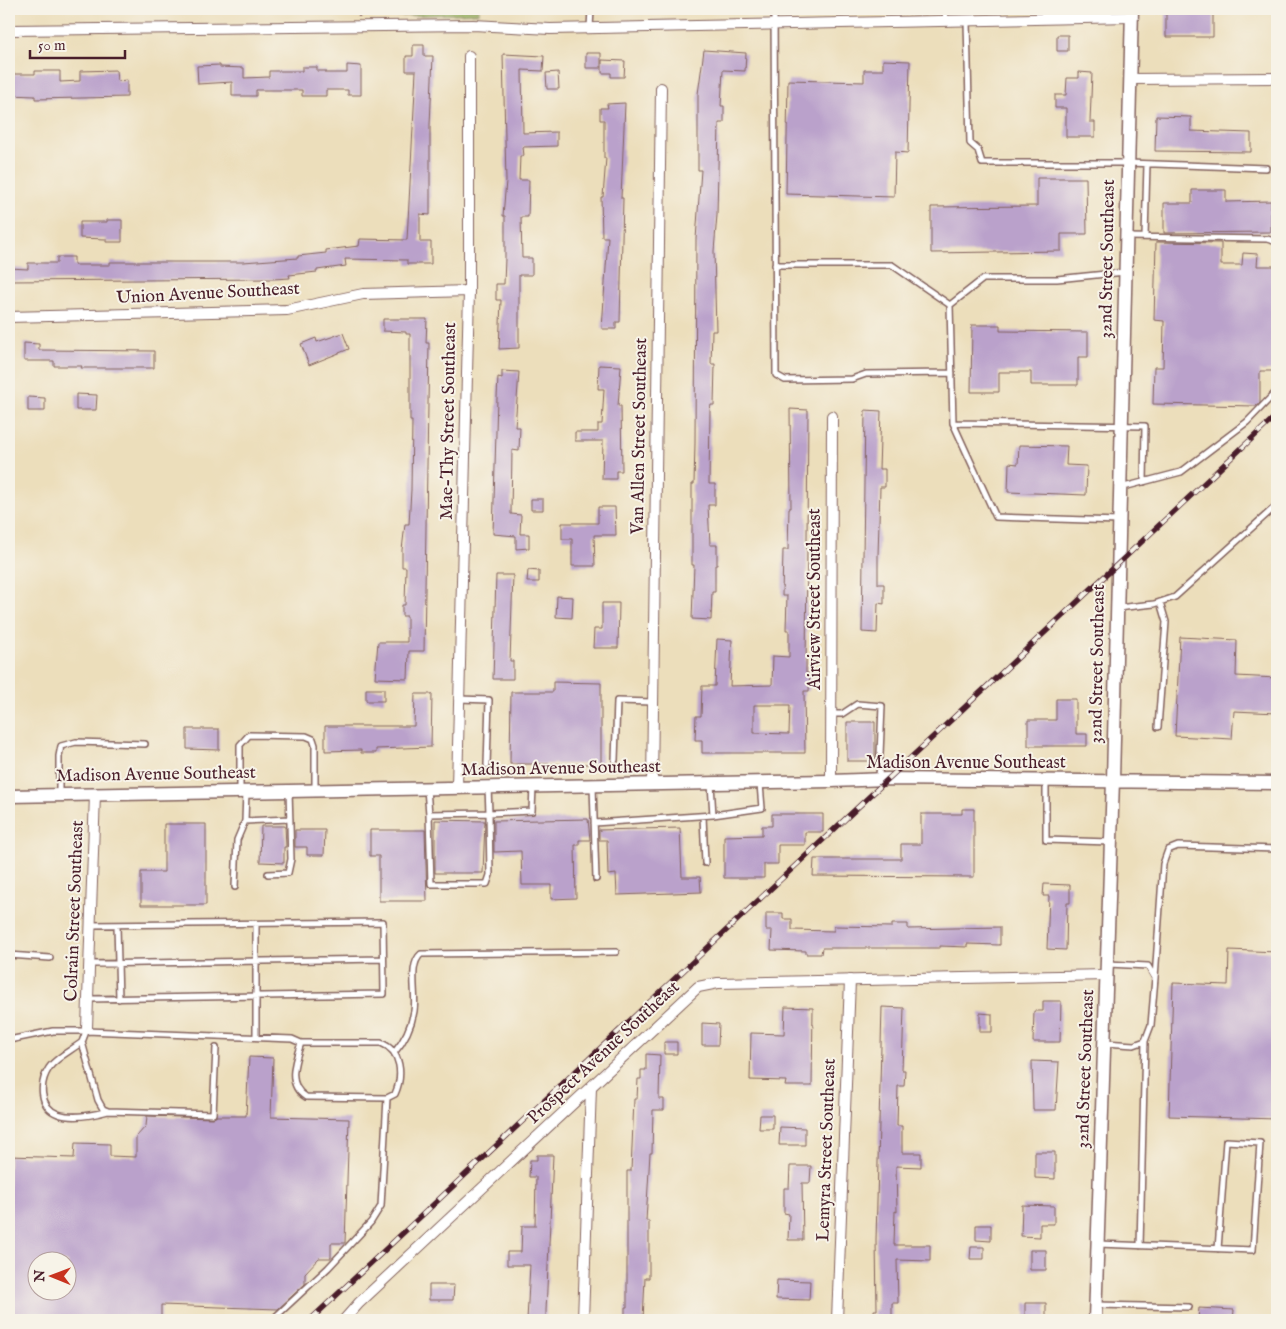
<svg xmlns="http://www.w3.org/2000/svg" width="1286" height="1329" viewBox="0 0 1286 1329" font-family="'IM FELL English',serif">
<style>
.forest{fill:#9db566;stroke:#746a48}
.building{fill:#baa1cb;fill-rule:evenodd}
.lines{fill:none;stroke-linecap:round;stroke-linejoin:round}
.service-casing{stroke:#83625d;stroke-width:8}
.minor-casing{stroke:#83625d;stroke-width:12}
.tertiary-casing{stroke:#83625d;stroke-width:15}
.path{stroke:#83625d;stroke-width:2.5;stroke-dasharray:1 4;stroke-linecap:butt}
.service{stroke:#fff;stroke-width:5}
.minor{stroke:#fff;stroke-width:10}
.tertiary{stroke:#fff;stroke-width:12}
.rail-casing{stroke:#4a1f2b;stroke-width:5.5}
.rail{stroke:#f7f3e8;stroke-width:4;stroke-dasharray:11;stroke-linecap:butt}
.labels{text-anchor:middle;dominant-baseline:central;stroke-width:4;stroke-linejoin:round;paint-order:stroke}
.street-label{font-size:18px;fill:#4a1f2b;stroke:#f7f3e8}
</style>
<rect width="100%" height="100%" fill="#f7f3e8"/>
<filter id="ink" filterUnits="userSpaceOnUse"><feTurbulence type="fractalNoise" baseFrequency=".02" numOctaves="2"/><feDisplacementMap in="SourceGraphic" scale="10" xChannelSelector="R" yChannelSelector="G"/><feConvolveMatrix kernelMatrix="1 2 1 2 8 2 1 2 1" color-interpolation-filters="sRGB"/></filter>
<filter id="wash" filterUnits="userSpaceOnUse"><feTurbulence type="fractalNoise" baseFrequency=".0096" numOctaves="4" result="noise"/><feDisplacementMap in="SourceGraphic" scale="20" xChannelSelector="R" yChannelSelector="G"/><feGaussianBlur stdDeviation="1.12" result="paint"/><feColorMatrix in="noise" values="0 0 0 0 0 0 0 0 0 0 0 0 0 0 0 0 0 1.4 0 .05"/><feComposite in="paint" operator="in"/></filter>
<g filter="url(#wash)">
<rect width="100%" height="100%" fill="#ecdebb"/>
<path class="forest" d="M381,9H479V13L381,17Z"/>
<g id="blocks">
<path class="building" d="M1213,12V37H1166V13Z
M1057,35H1068V51H1057Z
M413,45H424V56H433L430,125V215L420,214V242H431V264H407V260L345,259L346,266L317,270V272L289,275L290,278L273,279L9,281V268L28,269V263H57V257H74V265H110V262H243L298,258V256L326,253V250L359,246L360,239L407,240L416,71H406V56H413Z
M704,50L746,53L745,71L723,70L721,106H724V123H719L717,215L714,251L716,331H712L711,364H715L714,405H711L710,410L709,484H715V505H708L710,545H717V565H715V592H712L711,620L692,619L694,565H692V484H694L695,443L696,239L701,170H698V94Z
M586,53H601V68H586Z
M503,54L544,56L543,71L522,70L523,133L557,132V146L523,147L524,156H520L519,180H529L528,217H521L522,258H532V275H519V348L499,349L501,300H496V284H504L505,258V216H503L506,181Z
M602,60L625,61L624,77H611V73H602Z
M883,60L910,61L908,153L895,152L894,197L786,194L788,80L864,82V70H883Z
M220,65V67L244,68V78L269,77V71H302V67H317V71H326V73H347V65L361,66V95H348V90H326V96H302V90H256V96H232V82L198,84L197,66Z
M116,70L117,81L127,80V97L35,99V96L9,95V74H35V71H60V82L80,81V71Z
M558,72L559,89H547L546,73Z
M1079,72L1092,73L1090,122H1095V137H1066V108H1055V95H1066L1067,78H1079Z
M625,103L621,198H623L620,322H616V329H602L608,237H602L601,197H603L606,158H604V120H600V108H608L607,104Z
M1156,116L1191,117V131L1251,133V152L1155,151Z
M1037,178H1086L1087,234H1061V251L931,253V207L1037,206Z
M1192,190H1226V202L1271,201V232L1164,233V203H1192Z
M107,220H122V242H106V239L80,238V222H107Z
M1156,242L1221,243V265H1242L1243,253L1258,254L1257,266H1275L1277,371H1260V403L1256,406L1153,404L1154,367H1163L1164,321L1154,320Z
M383,319H427L426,343H429L424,651H409L408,679L375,678L378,642H407V616H402V605H405L406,567H402V550L405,524H409L411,490L412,421H410V334H406V332L383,331Z
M972,325H1000V331L1088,332V357H1078V385H1031V372H999V392H971Z
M343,333L349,349L309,365L301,344L316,338L317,342Z
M24,343L39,344V350L154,351V368H81L82,366H54V361H24Z
M599,365L621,366L618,406H621L622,471H616V479H602L603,441H575V432H598V424H602L604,389H598Z
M502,371L519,372L515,427H520L519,451L512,450L511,514L521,515L520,534H529V548L516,549V536L493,534L497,398L498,377L502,378Z
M76,394L97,395L96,410H76Z
M28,397L45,398V411H28Z
M790,409L808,410L806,673H810L809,691H804L805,753H702V740H695L696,716H701L702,686H715L717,639L732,640L730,686L772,685L773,656L789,657V630H786L787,596H782L783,550H788L789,508H791ZM754,705H790L789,734L754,733Z
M865,410L881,411L879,469H885V487H880L878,556V584H884V604L878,603L877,633L862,632Z
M1019,445L1067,446L1066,465L1087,466L1086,495L1008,492L1009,463L1018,464Z
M531,499H543V510H531Z
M598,507H615L616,535H594L595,566H572V539H562V523H598Z
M528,570L539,571V582H527Z
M496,575H513L510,661H513V679H493Z
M557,596L573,597L572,618L556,617Z
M602,603H619L618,648H593L594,629H602Z
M1180,637L1237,640L1236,676L1277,678V713L1234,711L1232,739L1175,736Z
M553,682L601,683V764H510L511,692H553Z
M366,689H384V701H366Z
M415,694H432L431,747L376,749V753H361V750L325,751V726H414Z
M1056,699H1076V734H1087V746H1028V720H1056Z
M847,722H875V761H847Z
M187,729H219V750L187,749Z
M962,809H974V877L813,876L814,859H901V844H921V814H962Z
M772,814H823V832H805V845H778V864H764V878H724V836L762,835V826H772Z
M588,819L590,840H579V845H575L576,898L551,899V885H522L521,851L494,852V821Z
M435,820L485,821L483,873H435Z
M164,824H206V905H141V872H164Z
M261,826H285L286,847H284V863L260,862Z
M680,828L682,877H700L701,892L617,895L616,874L608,875L607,840H599V830Z
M295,830H325L324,855H307V847H295Z
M370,830H425L427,901H379V856H370Z
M1044,884L1070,885V903H1067L1066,950L1047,949L1049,896H1043Z
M766,913H783V919H792V930L834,931V926L892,927V924H908V929L1000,927V945L967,944V947L940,946V948H822L821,954H806V951L771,950L772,930H766Z
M1229,950L1277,952V1119L1169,1116L1173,983L1228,985Z
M1043,1001H1061L1060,1042H1033L1034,1011H1043Z
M785,1007L813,1008L812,1086H785L786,1081L750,1080L751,1033L784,1034Z
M882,1007L904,1008L902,1070H905L904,1086H898L897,1126H902V1153H921V1167L896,1166L897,1212L895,1211L894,1245H930V1261L897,1260L898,1303H892V1320H874V1310H877L876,1240Z
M980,1013L992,1014V1032H980Z
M702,1023L719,1024L718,1045H702Z
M664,1042H677V1054H664Z
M646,1054L660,1055L659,1099H664V1110H653L652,1153H650L646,1221H649V1278H645L643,1320H625V1307H627V1171H631L634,1099H637L638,1079H641V1070H646Z
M249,1057L273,1058L271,1117L349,1119L345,1243H331V1258H319L305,1273V1284L278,1309L161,1305V1320H9V1156L74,1158L75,1143L110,1144V1156L136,1157V1137L146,1126L147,1116L213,1118L217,1116H246ZM38,1262H68V1292H38Z
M1032,1061L1059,1062L1056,1110H1033Z
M760,1115H773V1129H759Z
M780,1127L805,1128V1145H779Z
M1035,1152H1055V1179L1035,1178Z
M537,1155H553L546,1311V1320H527L530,1265H507V1252H521L522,1226H535L536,1177H529L530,1160H537Z
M790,1166H811L810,1183H802L803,1240H788L789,1214L784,1213V1188H789Z
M1022,1205L1054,1206V1224H1040V1237L1021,1236Z
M976,1225H991V1241L976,1240Z
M971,1247H984V1259H970Z
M1030,1250H1046V1270H1030Z
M777,1280L810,1281L809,1300L776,1299Z
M429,1285H454L453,1300H429Z
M1025,1303H1046V1320H1025Z
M1199,1308L1234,1310L1233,1320H1198Z"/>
</g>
</g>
<g filter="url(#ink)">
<use href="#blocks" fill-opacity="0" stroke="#83625d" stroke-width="1"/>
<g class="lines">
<defs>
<path id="service" d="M774,9L776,375L785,380L852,379L866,374L952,373
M945,21L946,9
M967,22L970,143L978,150L982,163H1128L1266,168
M590,28L591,9
M1126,237L1267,239L1277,242
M1145,237L1147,164
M775,265H892L950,305
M953,423L1145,426L1144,482
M1120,488L1181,472L1247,422L1277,391
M1119,521L996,517L953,423L950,305L983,279H1057L1125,272
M1117,608L1154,604L1175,597L1277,505
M459,699L489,700L487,765
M832,714H842L857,704L882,706L879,779
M1158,727L1166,622L1160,602
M615,760L617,701L653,702
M1046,780V840L1110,842
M593,786L596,879
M427,789L429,814L489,813L488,787
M240,791V745L249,735L306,736L313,739L315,745V790
M59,794V756L61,746L76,742L145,744
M429,814L431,884H487L490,875L489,813L532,811L533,787
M713,815L762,808L760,784
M703,816L705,863
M245,821L290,819
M594,823L713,815L711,784
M268,874L288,873L291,859L289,791
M235,887L237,840L245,821L246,792
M256,924V1037
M117,926L119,999
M9,955L50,958
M90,964L383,959
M1155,978L1163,864L1168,850L1178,846L1277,849
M88,999L384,994L383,922L91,925
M87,1029L82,1042L85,1053L98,1100L103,1109L108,1111L213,1114L216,1048
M9,1040L53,1031H86L292,1039L301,1043H381C402,1051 403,1076 395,1094L387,1098L306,1097C286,1085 295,1061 301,1043
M82,1042C72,1050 55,1058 49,1068C39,1083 39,1107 58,1114C72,1119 94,1115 108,1111
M1105,1043L1134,1045L1145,1041L1151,1025L1155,978L1148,966L1108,964
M394,1053C405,1040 411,1028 414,1011C417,994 408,965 421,954L616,952
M1098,1244L1253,1250L1260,1143L1226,1141L1218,1249
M1140,1246L1145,1041
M1096,1305L1189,1307
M272,1320L328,1268L371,1222L381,1206L387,1098"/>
<path id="minor" d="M9,30L473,25L550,29L1132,17
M1130,79L1277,78
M9,317L287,310L363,294L469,291
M831,781L832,416
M652,785L661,88
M457,788L469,291V56
M87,1028L95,794
M344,1320L359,1303L698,987L718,983L1107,975
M583,1320L591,1087
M837,1320L850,980"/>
<path id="tertiary" d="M9,796L831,781L888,779L1277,783
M1095,1320L1113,780L1132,9"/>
</defs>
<use href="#service" class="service-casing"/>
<use href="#minor" class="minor-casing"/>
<use href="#tertiary" class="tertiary-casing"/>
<path class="path" d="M359,17V9"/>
<use href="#service" class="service"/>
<use href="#minor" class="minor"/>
<use href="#tertiary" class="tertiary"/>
<defs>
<path id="rail" d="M310,1320L1277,415"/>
</defs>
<use href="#rail" class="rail-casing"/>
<use href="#rail" class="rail"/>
</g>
</g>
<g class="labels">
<g class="street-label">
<text transform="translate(1108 259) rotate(-89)">32nd Street Southeast</text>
<text transform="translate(208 294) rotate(-3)">Union Avenue Southeast</text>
<text transform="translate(449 421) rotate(-89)">Mae-Thy Street Southeast</text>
<text transform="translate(640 436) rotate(-89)">Van Allen Street Southeast</text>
<text transform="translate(815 599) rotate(-90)">Airview Street Southeast</text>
<text transform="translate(1098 664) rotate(-89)">32nd Street Southeast</text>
<text x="966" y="763">Madison Avenue Southeast</text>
<text transform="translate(561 769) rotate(-1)">Madison Avenue Southeast</text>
<text transform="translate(156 775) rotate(-1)">Madison Avenue Southeast</text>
<text transform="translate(75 911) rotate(-88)">Colrain Street Southeast</text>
<text transform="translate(604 1053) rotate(-43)">Prospect Avenue Southeast</text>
<text transform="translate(1086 1069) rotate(-88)">32nd Street Southeast</text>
<text transform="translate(827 1150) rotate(-88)">Lemyra Street Southeast</text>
</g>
</g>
<rect width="1286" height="1329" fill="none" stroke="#f7f3e8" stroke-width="30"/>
<g transform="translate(52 1276) rotate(271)"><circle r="24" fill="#f7f3e8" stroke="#b29e9c"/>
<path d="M0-4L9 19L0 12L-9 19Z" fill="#c8321e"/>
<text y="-8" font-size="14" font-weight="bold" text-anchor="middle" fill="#4a1f2b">N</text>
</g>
<path d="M30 50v8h95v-8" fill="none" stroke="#4a1f2b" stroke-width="2.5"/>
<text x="38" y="50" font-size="15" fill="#4a1f2b" stroke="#f7f3e8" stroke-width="4" paint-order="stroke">50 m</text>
</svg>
